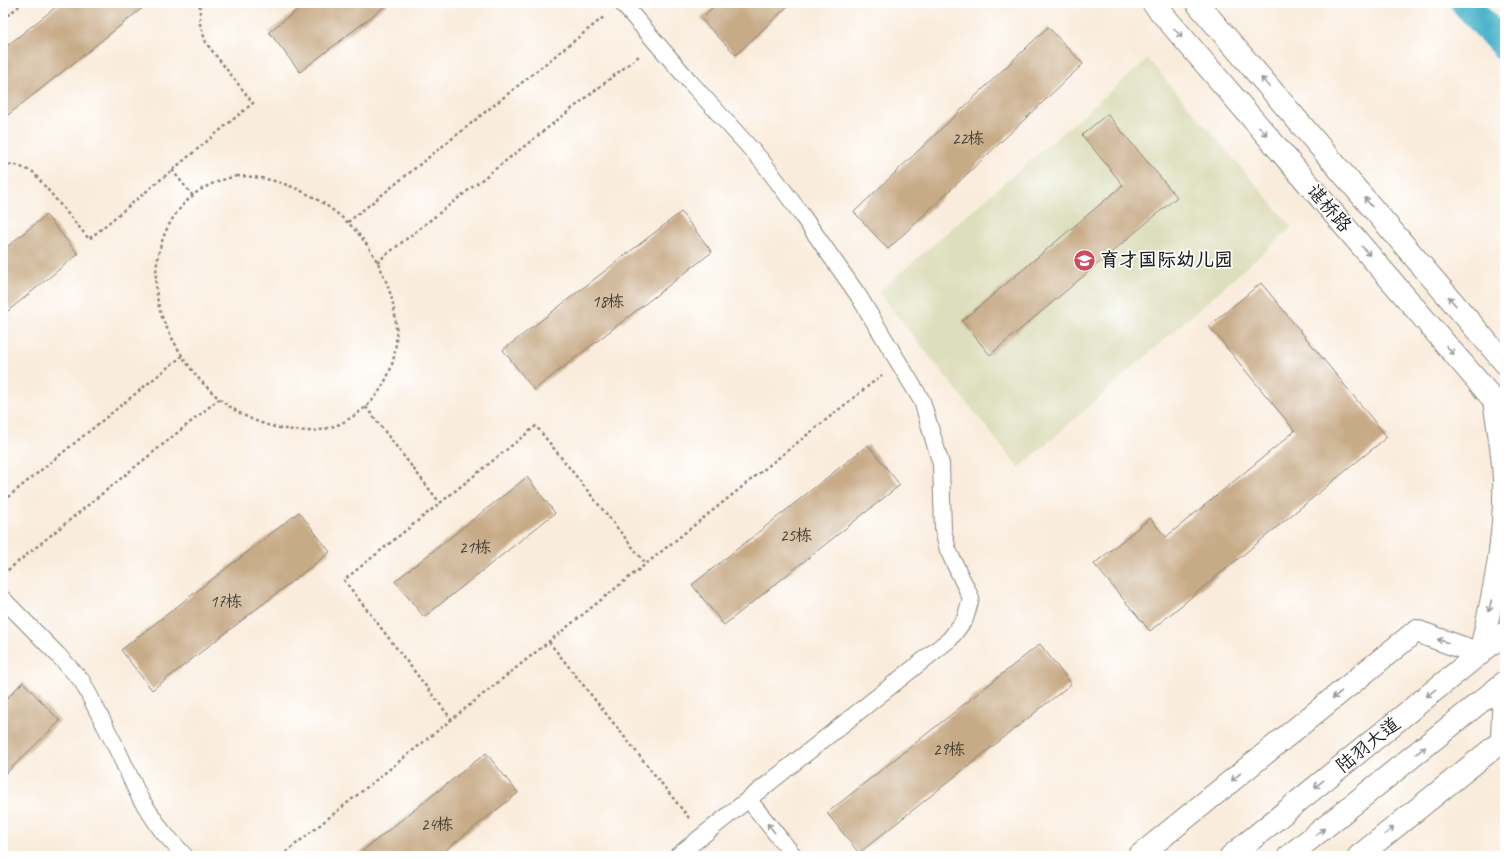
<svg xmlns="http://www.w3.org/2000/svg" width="1508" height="859" viewBox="0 0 1508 859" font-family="Caveat,'LXGW WenKai TC',sans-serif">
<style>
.built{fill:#dddebc}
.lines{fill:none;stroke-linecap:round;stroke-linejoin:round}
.canal{stroke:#4cb3ca;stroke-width:28}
.building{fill:#c7aa86}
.lane-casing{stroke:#8a847c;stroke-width:18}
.street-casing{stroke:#8a847c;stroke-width:24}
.secondary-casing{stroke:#8a847c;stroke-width:24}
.path{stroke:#8a847c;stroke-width:2.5;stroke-dasharray:3 3;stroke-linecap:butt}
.lane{stroke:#fff;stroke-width:16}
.street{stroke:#fff;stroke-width:22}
.secondary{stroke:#fff;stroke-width:22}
.oneway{stroke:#999}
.labels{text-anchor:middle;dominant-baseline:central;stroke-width:3.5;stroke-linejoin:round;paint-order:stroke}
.number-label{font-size:17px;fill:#474036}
.street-label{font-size:19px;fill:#1c1c1c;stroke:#fff}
.poi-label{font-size:19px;font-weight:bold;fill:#1c1c1c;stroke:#fff;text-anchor:start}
</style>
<rect width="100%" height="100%" fill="#fff"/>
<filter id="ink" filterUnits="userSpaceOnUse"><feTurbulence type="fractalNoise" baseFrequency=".025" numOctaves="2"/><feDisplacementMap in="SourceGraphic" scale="8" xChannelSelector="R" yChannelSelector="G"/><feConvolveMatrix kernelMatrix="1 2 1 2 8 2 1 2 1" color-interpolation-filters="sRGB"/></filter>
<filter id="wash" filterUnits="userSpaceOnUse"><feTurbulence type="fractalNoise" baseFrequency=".012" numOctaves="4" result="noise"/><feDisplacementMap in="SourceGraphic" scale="16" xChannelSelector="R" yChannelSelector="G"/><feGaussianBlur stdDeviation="0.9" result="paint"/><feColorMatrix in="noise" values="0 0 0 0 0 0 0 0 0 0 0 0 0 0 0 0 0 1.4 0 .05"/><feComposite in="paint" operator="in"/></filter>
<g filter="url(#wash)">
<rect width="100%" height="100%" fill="#f9ecdc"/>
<path class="built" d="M1148,59L1292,227L1019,468L878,292Z"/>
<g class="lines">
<path class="canal" d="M1465,3L1505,47"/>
</g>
<g id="blocks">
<path class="building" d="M61,3H143L145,6L8,115L3,109V49Z
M306,3H389L300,72L269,32Z
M717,3H791L736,55L701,19Z
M1048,27L1083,64L888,249L854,212Z
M1107,114L1177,197L990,355L962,321L1123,185L1082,135Z
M681,212L712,252L534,390L503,350Z
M46,215L78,254L3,315V250Z
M1261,283L1387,437L1150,631L1094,564L1150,518L1166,537L1295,431L1209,326Z
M868,445L900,485L724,625L692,585Z
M527,477L555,513L424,617L395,581Z
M299,512L330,552L152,690L121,650Z
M1040,644L1071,684L859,853L827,813Z
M23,682L60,721L3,776V702Z
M486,753L518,793L438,856H356Z"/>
</g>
</g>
<g filter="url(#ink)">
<use href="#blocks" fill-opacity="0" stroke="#8a847c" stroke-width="1"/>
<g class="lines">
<defs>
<path id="lane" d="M622,3L691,83L762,161L799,211L858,295L922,401L941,464L943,530L948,550L971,598L965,619L950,639L677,856
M3,599L57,654L82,681L117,749L140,798L162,831L185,856
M748,799L794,856"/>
<path id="street" d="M1153,3L1505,413
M1197,3L1505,363
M1480,654C1493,596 1506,539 1504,479C1503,453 1498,427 1494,401"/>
<path id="secondary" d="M1139,856L1416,631L1480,654
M1231,856L1505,633
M1289,856L1505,682
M1359,856L1502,741L1504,683"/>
</defs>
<use href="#lane" class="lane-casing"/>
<use href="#street" class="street-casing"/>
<use href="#secondary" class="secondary-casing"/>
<path class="path" d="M3,19L23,3
M3,164L16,165L33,172L89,239L253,103L206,43L200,24V3
M172,170L193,196
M237,176C278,176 316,194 346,221C387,258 413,333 384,383C379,393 371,403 362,410C351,418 341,425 328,428C317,432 305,431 294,430C243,426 203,392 178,349C172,338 165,326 161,314C149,275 158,227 189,199C202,186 220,180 237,176Z
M348,222L605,16
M377,262L639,56
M366,407L440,503
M3,501L182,356
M3,574L219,399
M549,642L689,818
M452,720L344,580L536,426L646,564
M281,856L882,375"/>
<use href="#lane" class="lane"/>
<use href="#street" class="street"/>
<use href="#secondary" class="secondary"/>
</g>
<defs><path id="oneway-shaft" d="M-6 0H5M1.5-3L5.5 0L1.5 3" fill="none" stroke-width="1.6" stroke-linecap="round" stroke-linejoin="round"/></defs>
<g class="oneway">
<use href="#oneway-shaft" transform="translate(1178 33) rotate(49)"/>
<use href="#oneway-shaft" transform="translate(1265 82) rotate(-131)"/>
<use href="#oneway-shaft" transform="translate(1263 131) rotate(49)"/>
<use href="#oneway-shaft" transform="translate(1368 202) rotate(-131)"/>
<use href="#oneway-shaft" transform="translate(1366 251) rotate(49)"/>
<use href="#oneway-shaft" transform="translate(1452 301) rotate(-131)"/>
<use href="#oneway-shaft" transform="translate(1450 350) rotate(49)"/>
<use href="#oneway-shaft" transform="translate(1490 606) rotate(103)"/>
<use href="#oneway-shaft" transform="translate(1443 641) rotate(-161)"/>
<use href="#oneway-shaft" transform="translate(1431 693) rotate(141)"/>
<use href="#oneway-shaft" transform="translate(1337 695) rotate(141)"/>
<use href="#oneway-shaft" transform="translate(1421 750) rotate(-39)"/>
<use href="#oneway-shaft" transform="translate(1236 777) rotate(141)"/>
<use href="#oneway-shaft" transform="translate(1319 784) rotate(141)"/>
<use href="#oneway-shaft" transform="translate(771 828) rotate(-129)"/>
<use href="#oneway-shaft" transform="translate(1389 831) rotate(-39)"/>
<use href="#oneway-shaft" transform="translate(1320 832) rotate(-39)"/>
</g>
</g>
<defs>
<symbol id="school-disc" viewBox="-11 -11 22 22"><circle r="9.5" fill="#d1495b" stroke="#fff"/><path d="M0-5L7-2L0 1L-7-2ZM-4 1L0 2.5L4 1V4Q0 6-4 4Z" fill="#fff"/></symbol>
</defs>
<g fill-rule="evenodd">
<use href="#school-disc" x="1072" y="248" width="25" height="25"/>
</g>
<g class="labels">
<g class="number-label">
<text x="968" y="138">22栋</text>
<text x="608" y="301">18栋</text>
<text x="796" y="535">25栋</text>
<text x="475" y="547">21栋</text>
<text x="226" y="601">17栋</text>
<text x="949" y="749">29栋</text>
<text x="437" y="824">24栋</text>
</g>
<g class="street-label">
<text transform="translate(1329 208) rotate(49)">谌桥路</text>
<text transform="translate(1368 745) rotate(-39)">陆羽大道</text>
</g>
<g class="poi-label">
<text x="1100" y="260">育才国际幼儿园</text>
</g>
</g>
<rect width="1508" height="859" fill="none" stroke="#fff" stroke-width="16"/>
</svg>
